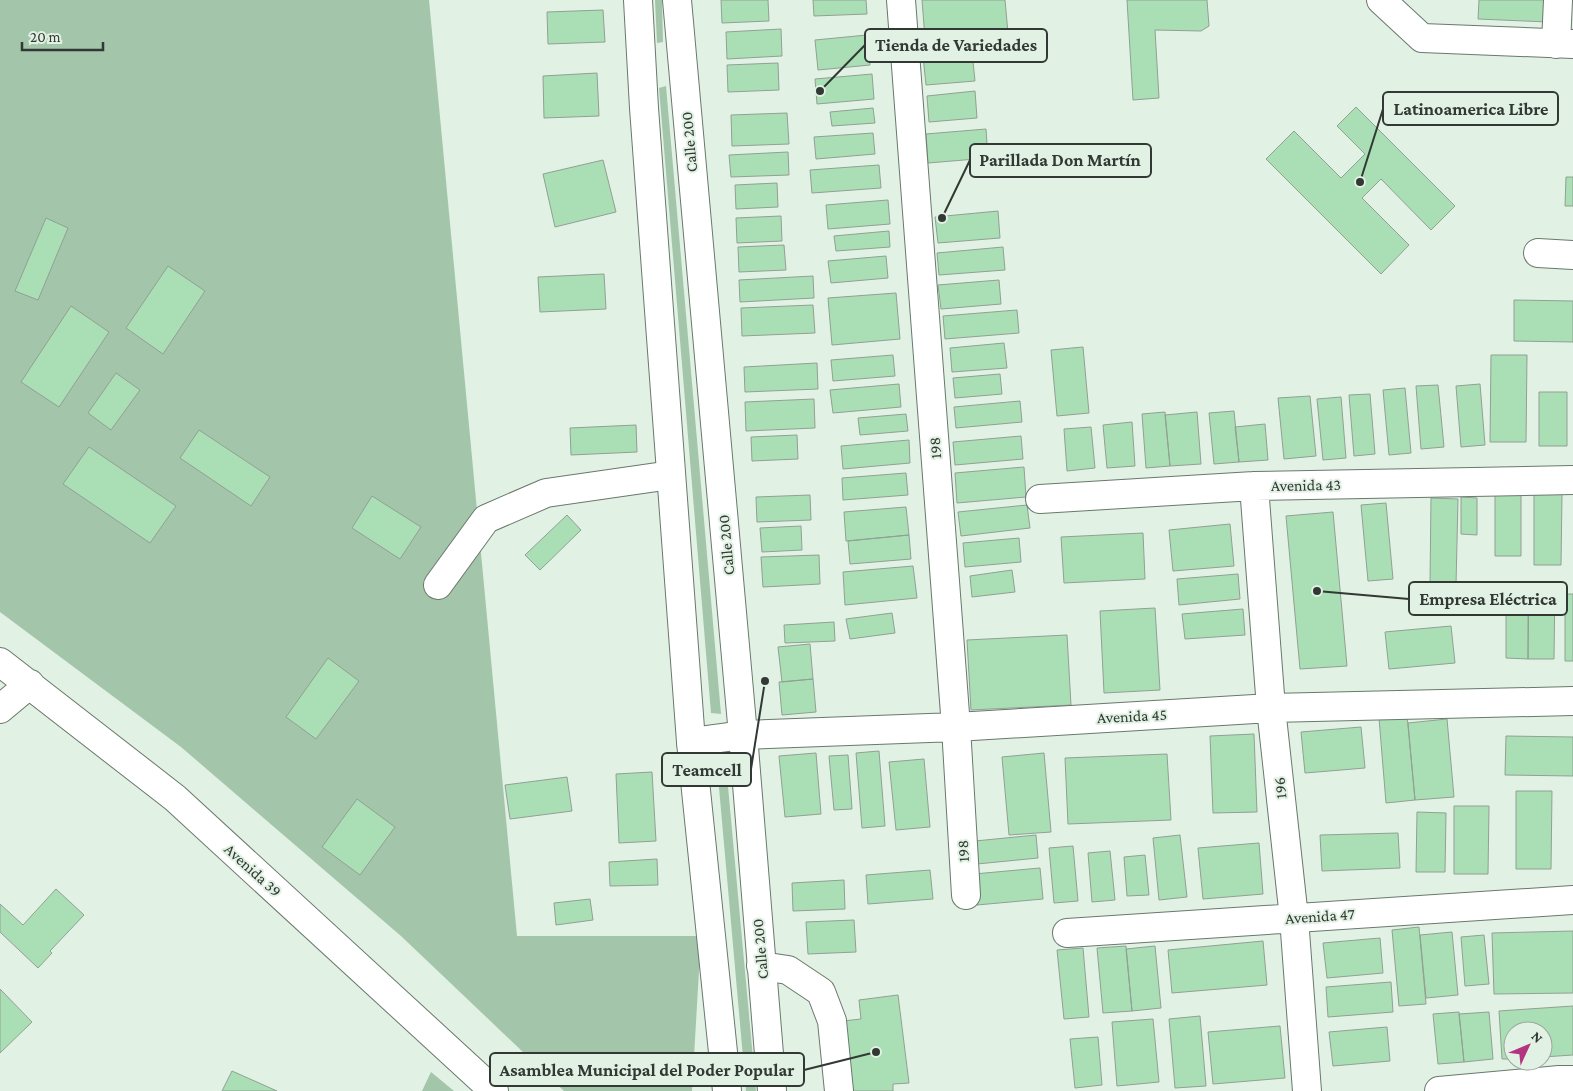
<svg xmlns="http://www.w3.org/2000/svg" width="1573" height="1091" viewBox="0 0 1573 1091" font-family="'Crimson Pro',serif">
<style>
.green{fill:#a3c5aa}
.building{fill:#aadfb6;stroke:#91a094}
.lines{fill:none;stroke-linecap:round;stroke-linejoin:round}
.minor-casing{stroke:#6a786d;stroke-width:30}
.major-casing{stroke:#6a786d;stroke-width:30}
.minor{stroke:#fff;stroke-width:28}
.major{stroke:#fff;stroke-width:28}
.labels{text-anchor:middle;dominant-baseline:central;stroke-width:4;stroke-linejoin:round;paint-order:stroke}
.street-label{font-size:16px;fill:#323833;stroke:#e1f1e4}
.leader{fill:none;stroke:#323833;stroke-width:2}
.callout-dot{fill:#323833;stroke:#e1f1e4;stroke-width:2}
.callout{fill:#e1f1e4;stroke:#323833;stroke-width:2}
.callout-label{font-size:18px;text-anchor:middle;font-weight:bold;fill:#323833}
</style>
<rect width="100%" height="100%" fill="#e1f1e4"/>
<path class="green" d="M0,0H429L517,936H701L692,1091H564L401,936L181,747L0,612Z
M655,0H662L663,42L657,43Z
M666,86L721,714L711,713L659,88Z
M716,754H725L756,1091H746Z
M431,1072L454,1091H422Z"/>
<path class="building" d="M721,0H768L769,21L722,23Z
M813,0H866L867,14L814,16Z
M922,0H1005L1009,44L926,51Z
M1127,0H1207L1209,26L1201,31L1155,30L1159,98L1133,100Z
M1479,0H1548V22L1478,19Z
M603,10L605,42L548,44L547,12Z
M781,29L782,56L727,59L726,32Z
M867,35L870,65L818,70L815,40Z
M972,52L975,81L926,85L923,56Z
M778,63L779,90L728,92L727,65Z
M597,73L599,116L544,118L543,76Z
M872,74L874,99L817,104L815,79Z
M975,91L977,118L929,122L927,96Z
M1356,107L1455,206L1431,230L1381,179L1362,198L1409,245L1381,274L1266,159L1294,131L1341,178L1365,154L1337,126Z
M873,108L875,123L832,126L830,112Z
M787,113L789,144L732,146L731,115Z
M986,129L988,158L928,163L926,134Z
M873,133L875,154L816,159L814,137Z
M788,152L789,175L731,177L729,155Z
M603,160L616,212L555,227L543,174Z
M879,165L881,188L812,193L810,170Z
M1566,177H1573V206H1565Z
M777,183L778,207L736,209L735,185Z
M888,200L890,224L828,229L826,205Z
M998,211L1000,238L938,243L935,217Z
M781,216L782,241L737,243L736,218Z
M46,218L68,228L38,300L15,291Z
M889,231L890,247L836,251L834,236Z
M784,245L786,270L739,272L738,247Z
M1003,247L1005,270L939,275L937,253Z
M886,256L888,278L831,283L828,261Z
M168,266L205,291L163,354L126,328Z
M604,274L606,309L540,312L538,277Z
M813,276L814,298L740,302L739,280Z
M999,280L1001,304L941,309L938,285Z
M896,293L900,339L832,345L828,298Z
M1514,300L1573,301V342L1514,341Z
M813,305L815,333L742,336L741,308Z
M71,306L109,332L59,407L21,382Z
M1017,310L1019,333L945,339L943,316Z
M1004,343L1007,368L952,372L950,348Z
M1083,347L1089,413L1057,416L1051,350Z
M893,355L895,376L833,381L831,360Z
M1491,355H1527L1526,442H1490Z
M817,363L818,389L745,392L744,367Z
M116,373L140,390L111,430L88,413Z
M1000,374L1002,394L955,398L953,378Z
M899,384L901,407L833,413L830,390Z
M1480,384L1485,445L1461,447L1456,386Z
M1438,385L1444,447L1421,449L1416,386Z
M1405,388L1411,453L1389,455L1383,390Z
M1539,392H1567V446H1539Z
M1370,394L1375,454L1354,456L1349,395Z
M1310,396L1316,456L1284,459L1278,398Z
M1341,397L1346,458L1323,460L1317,399Z
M814,399L815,428L746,431L745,402Z
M1020,401L1022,422L956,428L954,407Z
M1234,411L1239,462L1214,464L1209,413Z
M1165,412L1170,466L1146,468L1142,414Z
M1197,412L1201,464L1170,466L1165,415Z
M906,414L908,431L860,435L858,418Z
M1132,422L1135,466L1107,468L1103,425Z
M1265,424L1268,460L1239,462L1235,427Z
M636,425L637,452L571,455L570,428Z
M1091,427L1095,468L1067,471L1064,429Z
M199,430L270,477L251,506L180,458Z
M797,435L798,459L752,461L751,437Z
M1021,436L1023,459L955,465L953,442Z
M909,440L910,463L843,469L841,446Z
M89,447L176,506L150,543L63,484Z
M1024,467L1026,497L957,503L955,473Z
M906,473L908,495L843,500L842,478Z
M1534,493L1562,494L1561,565H1534Z
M1495,494L1521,495V556H1495Z
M810,495L811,520L757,522L756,497Z
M372,496L421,527L400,559L352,528Z
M1461,497L1477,498V535L1461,534Z
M1431,498L1458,499L1456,585L1430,584Z
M1386,503L1393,579L1368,581L1361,505Z
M1027,505L1030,528L961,536L958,512Z
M906,507L909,535L846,541L844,512Z
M1333,512L1347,666L1300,669L1286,516Z
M567,515L581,530L540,570L525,555Z
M1230,524L1234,566L1173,571L1169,530Z
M801,526L802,550L762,552L760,528Z
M1143,533L1145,579L1064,583L1061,537Z
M909,535L911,559L850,564L848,541Z
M1019,538L1021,562L965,567L963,543Z
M819,555L820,584L763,587L761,557Z
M913,566L917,598L845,605L843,572Z
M1012,570L1015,592L972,597L970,576Z
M1238,574L1240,599L1179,605L1177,579Z
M1529,583H1555L1554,659H1528Z
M1565,594H1573V661H1565Z
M1155,608L1160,690L1104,693L1100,611Z
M1243,609L1245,635L1185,639L1182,614Z
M892,613L895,633L850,639L846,619Z
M1506,614H1528V659L1506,658Z
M834,622L835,641L785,643L784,625Z
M1451,626L1455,663L1389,669L1385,632Z
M1067,635L1071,705L971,710L967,640Z
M810,644L813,679L782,682L778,647Z
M328,658L359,681L316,739L286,717Z
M813,679L816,712L782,715L779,682Z
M1407,715L1415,800L1386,803L1379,718Z
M1447,719L1454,797L1415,800L1408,723Z
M1361,727L1365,768L1305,773L1301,732Z
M1254,734L1257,812L1213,813L1210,736Z
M1506,736L1573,737V776L1505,775Z
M879,751L885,826L862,828L856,753Z
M816,753L821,814L785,817L779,756Z
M1044,753L1051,832L1009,835L1002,757Z
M1167,754L1171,820L1068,824L1065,758Z
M848,755L852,809L834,810L829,756Z
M924,759L930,827L896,830L889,762Z
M652,772L656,841L619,843L616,774Z
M567,777L572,811L510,819L505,785Z
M1516,791H1552L1551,869H1516Z
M357,799L395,827L360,875L322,847Z
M1454,806H1489L1488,874H1454Z
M1417,812L1446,813L1445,872H1416Z
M1398,833L1400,868L1322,871L1320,835Z
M1036,835L1038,858L977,864L975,841Z
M1180,835L1187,897L1159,900L1153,838Z
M1259,843L1263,894L1203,899L1198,848Z
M1073,846L1078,901L1054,903L1049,848Z
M1110,851L1115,900L1092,902L1088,853Z
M1145,855L1149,895L1127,896L1124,857Z
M657,859L658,885L610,886L609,862Z
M1040,868L1043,899L977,905L974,874Z
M930,870L933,899L868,904L866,875Z
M844,880L845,909L793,911L792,883Z
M56,889L84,915L50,951L52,953L38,968L0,932V904L23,925Z
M590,899L593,920L556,925L554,903Z
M854,920L856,952L808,954L806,922Z
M1419,927L1426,1004L1399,1006L1392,930Z
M1573,931V993L1494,994L1492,933Z
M1452,932L1458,995L1426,998L1420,935Z
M1484,935L1489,984L1465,986L1461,937Z
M1380,938L1383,973L1327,978L1323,943Z
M1263,941L1267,985L1172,993L1168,950Z
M1126,946L1132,1011L1103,1013L1097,948Z
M1155,946L1161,1008L1132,1011L1126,949Z
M1083,948L1089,1017L1064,1019L1057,950Z
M1391,982L1393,1012L1328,1017L1326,987Z
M0,989L32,1022L0,1053Z
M898,995L909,1083L893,1084V1091H852L843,1021L861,1019L859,1000Z
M1573,1006V1055L1543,1057V1031H1513V1059H1502L1499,1011Z
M1459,1012L1464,1062L1438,1064L1433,1014Z
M1489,1012L1493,1059L1464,1062L1459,1014Z
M1200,1016L1206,1086L1175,1088L1169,1019Z
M1153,1019L1159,1082L1117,1086L1112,1022Z
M1280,1026L1285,1078L1213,1084L1208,1032Z
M1387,1027L1390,1061L1333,1066L1329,1032Z
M1098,1037L1102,1085L1075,1088L1070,1039Z
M232,1071L277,1091H222Z"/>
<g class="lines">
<defs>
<path id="minor" d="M901,0L956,727L966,895
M1381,0L1422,38L1573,44
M1556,44L1558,0
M1538,253L1573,255
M1254,486L1271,708L1294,918L1307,1091
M1040,499L1254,486L1573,480
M438,585L486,519L546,493L671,475
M0,662L175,798L494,1091
M0,709L30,684
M691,742L743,735L956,727L1271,708L1573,701
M1067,933L1573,900
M761,966L788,970L821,992L832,1021L839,1091
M1439,1091L1559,1080H1573"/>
<path id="major" d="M638,0L644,108L691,742L727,1091
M677,0L743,735L772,1091"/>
</defs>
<use href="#minor" class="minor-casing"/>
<use href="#major" class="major-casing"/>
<use href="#minor" class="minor"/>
<use href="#major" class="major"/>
</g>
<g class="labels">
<g class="street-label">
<text transform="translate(689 142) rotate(-95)">Calle 200</text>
<text transform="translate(935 448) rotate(-94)">198</text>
<text transform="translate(1306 485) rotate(-1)">Avenida 43</text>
<text transform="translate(726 545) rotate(-95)">Calle 200</text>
<text transform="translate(1132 716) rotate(-3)">Avenida 45</text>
<text transform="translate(1280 788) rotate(-96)">196</text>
<text transform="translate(963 851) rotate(-93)">198</text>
<text transform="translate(253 870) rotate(42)">Avenida 39</text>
<text transform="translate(1320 916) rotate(-4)">Avenida 47</text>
<text transform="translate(760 949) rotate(-95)">Calle 200</text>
</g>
</g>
<path class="leader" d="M820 91L865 45M1360 182L1383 109M942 218L970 160M1317 591L1409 599M765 681L751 769M876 1052L804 1070"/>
<g class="callout-dot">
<circle cx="820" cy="91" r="5"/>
<circle cx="1360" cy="182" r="5"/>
<circle cx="942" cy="218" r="5"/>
<circle cx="1317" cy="591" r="5"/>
<circle cx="765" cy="681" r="5"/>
<circle cx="876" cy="1052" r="5"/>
</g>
<g class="callout">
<rect x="865" y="29" width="182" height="33" rx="5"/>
<rect x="1383" y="92" width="175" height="33" rx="5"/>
<rect x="970" y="144" width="181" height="33" rx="5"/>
<rect x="1409" y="582" width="158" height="33" rx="5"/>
<rect x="662" y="753" width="89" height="33" rx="5"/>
<rect x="490" y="1053" width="314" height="33" rx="5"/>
</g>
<g class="callout-label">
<text x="956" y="51">Tienda de Variedades</text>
<text x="1471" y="115">Latinoamerica Libre</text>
<text x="1060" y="166">Parillada Don Martín</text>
<text x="1488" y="605">Empresa Eléctrica</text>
<text x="707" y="776">Teamcell</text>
<text x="647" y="1076">Asamblea Municipal del Poder Popular</text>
</g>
<g transform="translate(1528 1046) rotate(46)"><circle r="24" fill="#e1f1e4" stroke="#9ba79d"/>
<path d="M0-4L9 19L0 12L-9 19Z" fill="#b53480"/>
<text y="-8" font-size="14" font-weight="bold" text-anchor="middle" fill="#323833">N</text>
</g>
<path d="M22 42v8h81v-8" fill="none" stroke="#323833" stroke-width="2.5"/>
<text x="30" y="42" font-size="15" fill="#323833" stroke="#e1f1e4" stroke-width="4" paint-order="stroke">20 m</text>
</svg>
